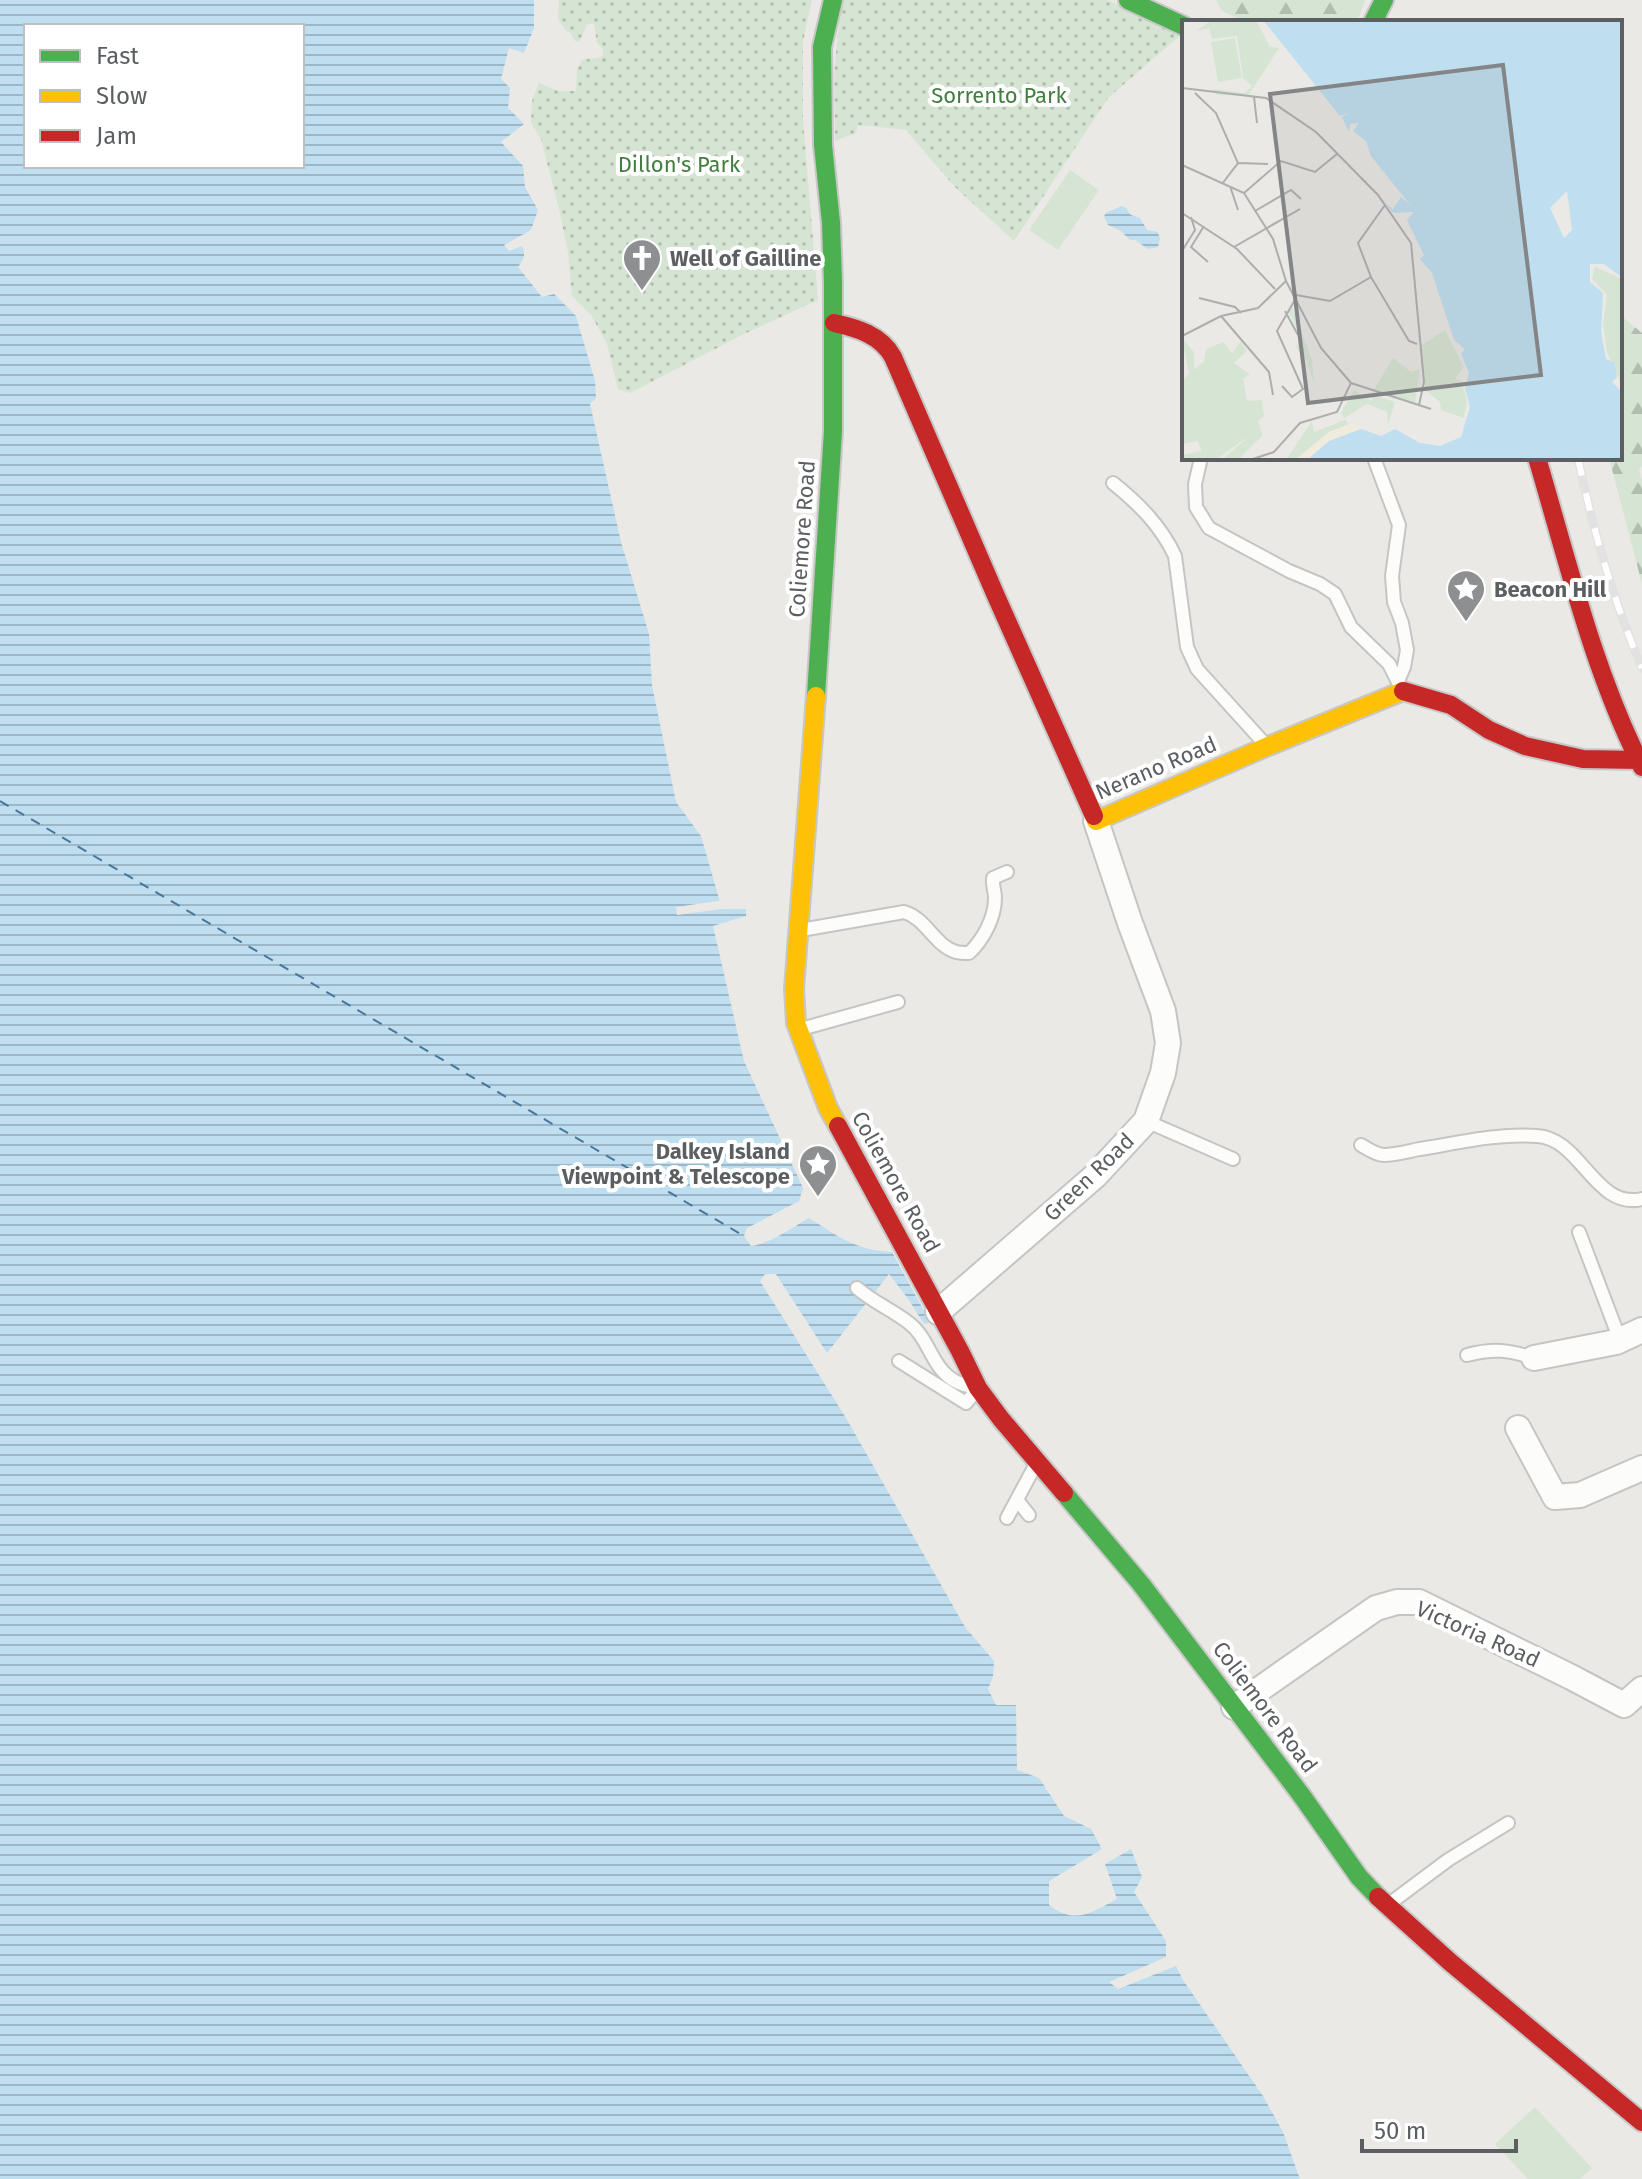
<svg xmlns="http://www.w3.org/2000/svg" width="1642" height="2179" viewBox="0 0 1642 2179" font-family="'Fira Sans',sans-serif">
<style>
.grass{fill:#d6e5d3}
.forest{fill:url(#forest-firs)}
.park{fill:url(#park-dots)}
.water{fill:url(#water-rules);fill-rule:evenodd}
.pier{fill:#eae9e6}
.lines{fill:none;stroke-linecap:round;stroke-linejoin:round}
.ferry{stroke:#49769b;stroke-width:2;stroke-dasharray:10 8;stroke-linecap:butt}
.lane-casing{stroke:#c5c5c5;stroke-width:16}
.street-casing{stroke:#c5c5c5;stroke-width:28}
.fast-casing{stroke:#c7c7c7;stroke-width:22}
.slow-casing{stroke:#c7c7c7;stroke-width:22}
.jam-casing{stroke:#c7c7c7;stroke-width:22}
.lane{stroke:#fcfcfb;stroke-width:12}
.street{stroke:#fcfcfb;stroke-width:24}
.fast{stroke:#4caf50;stroke-width:18}
.slow{stroke:#ffc107;stroke-width:18}
.jam{stroke:#c62828;stroke-width:18}
.rail-casing{stroke:#e2e2e2;stroke-width:9}
.rail{stroke:#fff;stroke-width:6;stroke-dasharray:18;stroke-linecap:butt}
.labels{text-anchor:middle;dominant-baseline:central;stroke-width:8;stroke-linejoin:round;paint-order:stroke}
.park-label{font-size:22px;fill:#417e3f;stroke:#fff}
.poi-label{font-size:22px;font-weight:bold;fill:#5c5f62;stroke:#fff;text-anchor:start}
.street-label{font-size:22px;fill:#5c5f62;stroke:#fff}
.inset-river{fill:none;stroke:#bfdef0;stroke-width:4}
.inset-road{fill:none;stroke:#adaead;stroke-width:2}
.view{fill:#848587;fill-opacity:0.15;stroke:#848587;stroke-width:4}
.inset-edge{fill:none;stroke:#5c5f62;stroke-width:4}
</style>
<defs>
<pattern id="forest-firs" width="22" height="20" patternUnits="userSpaceOnUse" patternTransform="scale(2)"><rect width="22" height="20" fill="#d6e5d3"/><path d="M5 1l3.5 6h-7zM16 11l3.5 6h-7z" fill="#b1bdaf"/></pattern>
<pattern id="park-dots" width="8" height="8" patternUnits="userSpaceOnUse" patternTransform="scale(2)"><rect width="8" height="8" fill="#d6e5d3"/><path d="M2 2h.1M6 6h.1" fill="none" stroke="#b1bdaf" stroke-width="1.8" stroke-linecap="round"/></pattern>
<pattern id="water-rules" width="6" height="5" patternUnits="userSpaceOnUse" patternTransform="scale(2)"><rect width="6" height="5" fill="#bfdef0"/><path d="M0 2.5h6" fill="none" stroke="#9eb7c6"/></pattern>
</defs>
<rect width="100%" height="100%" fill="#eae9e6"/>
<path class="grass" d="M1070,170L1099,190L1058,250L1029,230Z
M1535,2107L1592,2168L1580,2179H1528L1495,2144Z"/>
<path class="forest" d="M1216,0H1365L1357,22H1246L1222,11Z
M1620,315L1642,333V466L1639,470L1642,481V584L1609,458H1620Z"/>
<path class="park" d="M559,0H812L803,42V119L818,300L744,334L630,393L618,389L607,344L591,315L572,296L568,252L559,209L541,139L531,123L532,101L539,83L558,91H576L577,69L582,60L602,57L603,49L597,43L594,24L592,23L587,25L579,42L575,41L570,32L566,31L558,19Z
M841,0H1107L1184,32L1108,98L1014,241L955,187L908,133L907,130L858,125L856,133L835,141L834,74Z"/>
<path class="water" d="M0,0H534V28L524,53L509,48L501,79L510,88L508,108L524,124L501,142L523,166L525,187L538,210L531,230L504,245L509,251L522,246C526,255 524,259 518,267L542,297L554,294L576,316L595,381L596,398L590,404L621,542L649,634L652,685L676,802L701,836L722,909H746V916L713,926L744,1061L803,1188L799,1201L747,1228L744,1236L751,1246C772,1243 791,1228 809,1218C839,1237 855,1250 892,1252L930,1322L924,1324L909,1300L889,1274L827,1353L776,1274H765L760,1281L846,1418L965,1627L994,1661L993,1677L988,1689L996,1705H1016L1017,1770L1039,1778L1064,1816L1091,1829L1102,1849L1049,1881V1905C1075,1925 1091,1913 1117,1899L1105,1864L1131,1849L1142,1877L1134,1892L1166,1941V1957L1109,1982L1118,1989L1176,1966L1183,1980L1263,2096L1283,2132L1300,2179H0ZM26,26H302V166H26Z
M1122,206L1126,208L1131,215L1140,218L1147,230L1158,232L1160,239L1158,247L1148,249L1135,240H1130L1121,231L1108,225L1104,216L1107,212Z"/>
<path class="pier" d="M724,900L725,905H737L722,909L677,915L676,907Z"/>
<g class="lines">
<path class="ferry" d="M0,801L744,1236"/>
<defs>
<path id="lane" d="M1201,458L1195,484L1196,507L1209,528L1289,571L1320,584L1335,594L1351,627L1389,664L1401,688
M1374,458L1399,525L1392,576L1394,602L1402,623L1407,650L1404,667L1398,681
M1113,483C1139,504 1161,526 1175,556L1187,647L1197,669L1264,743
M801,930L904,912C926,918 935,946 956,952C960,953 965,953 969,953C983,940 995,918 995,898C995,891 992,885 993,878L1007,872
M801,1029L898,1002
M1146,1121L1233,1159
M1361,1145C1368,1149 1376,1155 1384,1155C1395,1155 1409,1151 1420,1149C1458,1143 1498,1133 1537,1136C1581,1138 1595,1210 1642,1199
M1579,1232L1620,1340
M857,1288C873,1302 892,1310 909,1323C927,1336 932,1365 949,1377C957,1384 968,1386 978,1388L966,1403L899,1361
M1467,1355C1494,1348 1508,1350 1534,1358
M1017,1500L1029,1515
M1007,1518L1036,1464
M1389,1904L1448,1860L1508,1823"/>
<path id="street" d="M938,1312L1095,1176L1146,1121L1163,1073L1168,1043L1163,1011L1130,923L1096,821
M1534,1358L1616,1342L1642,1330
M1518,1428L1555,1497L1580,1495L1642,1468
M1234,1707L1376,1608L1397,1602H1419L1571,1677L1624,1705L1642,1689"/>
<path id="fast" d="M1128,0L1184,26
M1373,22L1384,0
M816,696L833,431V282L831,223L823,145L822,47L833,0
M1064,1493L1141,1584L1302,1796L1359,1877L1378,1897"/>
<path id="slow" d="M816,696L794,989L796,1023L828,1108L838,1126
M1094,816L1096,821L1266,747L1403,691"/>
<path id="jam" d="M834,323C857,328 881,335 893,357L996,596L1094,816
M1537,458C1568,562 1593,670 1642,767
M1403,691L1451,705L1489,730L1525,746L1583,759L1639,760
M838,1126L960,1351L978,1388L1001,1419L1064,1493
M1378,1897L1450,1962L1642,2122"/>
</defs>
<use href="#lane" class="lane-casing"/>
<use href="#street" class="street-casing"/>
<use href="#fast" class="fast-casing"/>
<use href="#slow" class="slow-casing"/>
<use href="#jam" class="jam-casing"/>
<use href="#lane" class="lane"/>
<use href="#street" class="street"/>
<use href="#fast" class="fast"/>
<use href="#slow" class="slow"/>
<use href="#jam" class="jam"/>
<defs>
<path id="rail" d="M1578,458C1593,530 1613,600 1642,668"/>
</defs>
<use href="#rail" class="rail-casing"/>
<use href="#rail" class="rail"/>
</g>
<defs>
<symbol id="church-pin" viewBox="-11 -11 22 30"><path d="M0 17L-7.5 6A9.5 9.5 0 1 1 7.5 6Z" fill="#8e8f90" stroke="#fff"/><path d="M-1.2-6h2.4v3.5h3.3v2.4h-3.3V6h-2.4V-.1h-3.3v-2.4h3.3Z" fill="#fff"/></symbol>
<symbol id="sight-pin" viewBox="-11 -11 22 30"><path d="M0 17L-7.5 6A9.5 9.5 0 1 1 7.5 6Z" fill="#8e8f90" stroke="#fff"/><path d="M0-6L1.8-2.2L6-1.7L2.9 1.2L3.7 5.4L0 3.3L-3.7 5.4L-2.9 1.2L-6-1.7L-1.8-2.2Z" fill="#fff"/></symbol>
</defs>
<g fill-rule="evenodd">
<use href="#church-pin" x="620" y="236" width="44" height="60"/>
<use href="#sight-pin" x="1444" y="567" width="44" height="60"/>
<use href="#sight-pin" x="796" y="1142" width="44" height="60"/>
</g>
<g class="labels">
<g class="park-label">
<text x="999" y="95">Sorrento Park</text>
<text x="679" y="164">Dillon's Park</text>
</g>
<g class="poi-label">
<text x="670" y="258">Well of Gailline</text>
<text x="1494" y="589">Beacon Hill</text>
<text x="790" y="1151" text-anchor="end">Dalkey Island<tspan x="790" dy="25">Viewpoint &amp; Telescope</tspan></text>
</g>
<g class="street-label">
<text transform="translate(802 539) rotate(-86)">Coliemore Road</text>
<text transform="translate(1156 768) rotate(-23)">Nerano Road</text>
<text transform="translate(1089 1177) rotate(-44)">Green Road</text>
<text transform="translate(896 1182) rotate(61)">Coliemore Road</text>
<text transform="translate(1478 1634) rotate(24)">Victoria Road</text>
<text transform="translate(1265 1707) rotate(53)">Coliemore Road</text>
</g>
</g>
<g transform="translate(1182 20)">
<rect width="440" height="440" fill="#eae9e6"/>
<path d="M30,0H74L88,27L97,28L66,76L35,75L31,69L63,73L70,66L61,58L55,16L30,19L27,8L14,11ZM53,18L60,58L36,62L29,22ZM413,247L438,258L440,366L425,332L421,304L425,275L410,259ZM163,400L167,404L147,412L113,440H104L130,401L132,412Z" fill="#d6e5d3"/>
<path d="M110,287L130,340L132,364L124,339L114,328L118,316L106,290ZM0,318L12,332V350L22,341L24,329L41,322L50,333L59,321L65,331L52,343L68,354L61,359L65,381L80,380L82,396L76,401L81,415L56,440H40L67,416L33,440H0V435L20,431L15,421L0,424V361L7,354ZM172,370L190,381L191,375L213,382L206,405L205,392L185,384L162,398L159,393Z" fill="#d6e5d3"/>
<path d="M172,403L180,410L135,440H113L147,412Z" fill="#f0ebdd"/>
<path d="M263,310L282,347L273,358L280,362L285,381L282,398L259,390L258,382L244,371L238,326ZM211,338L229,352L238,349L233,383L191,371Z" fill="#d6e5d3"/>
<path d="M81,0H440V266L438,256L422,244H408V262L421,273L419,312L424,339L432,342L435,357L430,362L440,372V440H125L147,421L179,409L199,416L213,409L238,423L258,426L279,417L288,387L283,368L287,353L279,334L283,329L272,320L250,253L238,239L242,235L225,200L232,192L211,193L204,183L211,189L219,177L229,186L189,136L184,121L171,111L177,103L168,104L167,112L160,97L167,92L158,96ZM385,171L390,210L382,218L368,188Z" fill="#bfdef0" fill-rule="evenodd"/>
<path class="inset-river" d="M232,192L407,264"/>
<path class="inset-road" d="M0,68L84,78L134,112L196,175L229,223L242,362L237,385M13,73L34,93L56,143L40,164M72,77L75,103M56,143L86,144M0,145L62,173L91,219L104,261L139,328L169,363L155,392L118,403L92,432L68,440M48,166L56,190M62,173L99,141L133,152L155,134M73,191L109,170L119,179M0,193L55,229L93,269M22,206L9,227L26,242M52,227L118,189M0,231L13,210L9,197M189,257L176,223L203,185M114,275L148,281L189,257L227,321L235,324M17,278L53,287L59,293M103,291L116,315M39,296L87,352L91,375M0,316L39,296L76,288L104,261M169,363L249,389M100,366L110,377L121,369L95,311L114,278"/>
<path class="view" d="M321,45L359,355L126,383L88,74Z"/>
<rect width="440" height="440" class="inset-edge"/>
</g>
<rect x="24" y="24" width="280" height="144" fill="#ffffff" stroke="#bebfc0" stroke-width="2"/>
<rect x="40" y="50" width="40" height="12" fill="#4caf50" stroke="#bebfc0" stroke-width="2"/>
<text x="96" y="64" font-size="24" fill="#5c5f62">Fast</text>
<rect x="40" y="90" width="40" height="12" fill="#ffc107" stroke="#bebfc0" stroke-width="2"/>
<text x="96" y="104" font-size="24" fill="#5c5f62">Slow</text>
<rect x="40" y="130" width="40" height="12" fill="#c62828" stroke="#bebfc0" stroke-width="2"/>
<text x="96" y="144" font-size="24" fill="#5c5f62">Jam</text>
<path d="M1362 2139v12h154v-12" fill="none" stroke="#5c5f62" stroke-width="4"/>
<text x="1374" y="2139" font-size="24" fill="#5c5f62" stroke="#ffffff" stroke-width="6" paint-order="stroke">50 m</text>
</svg>
